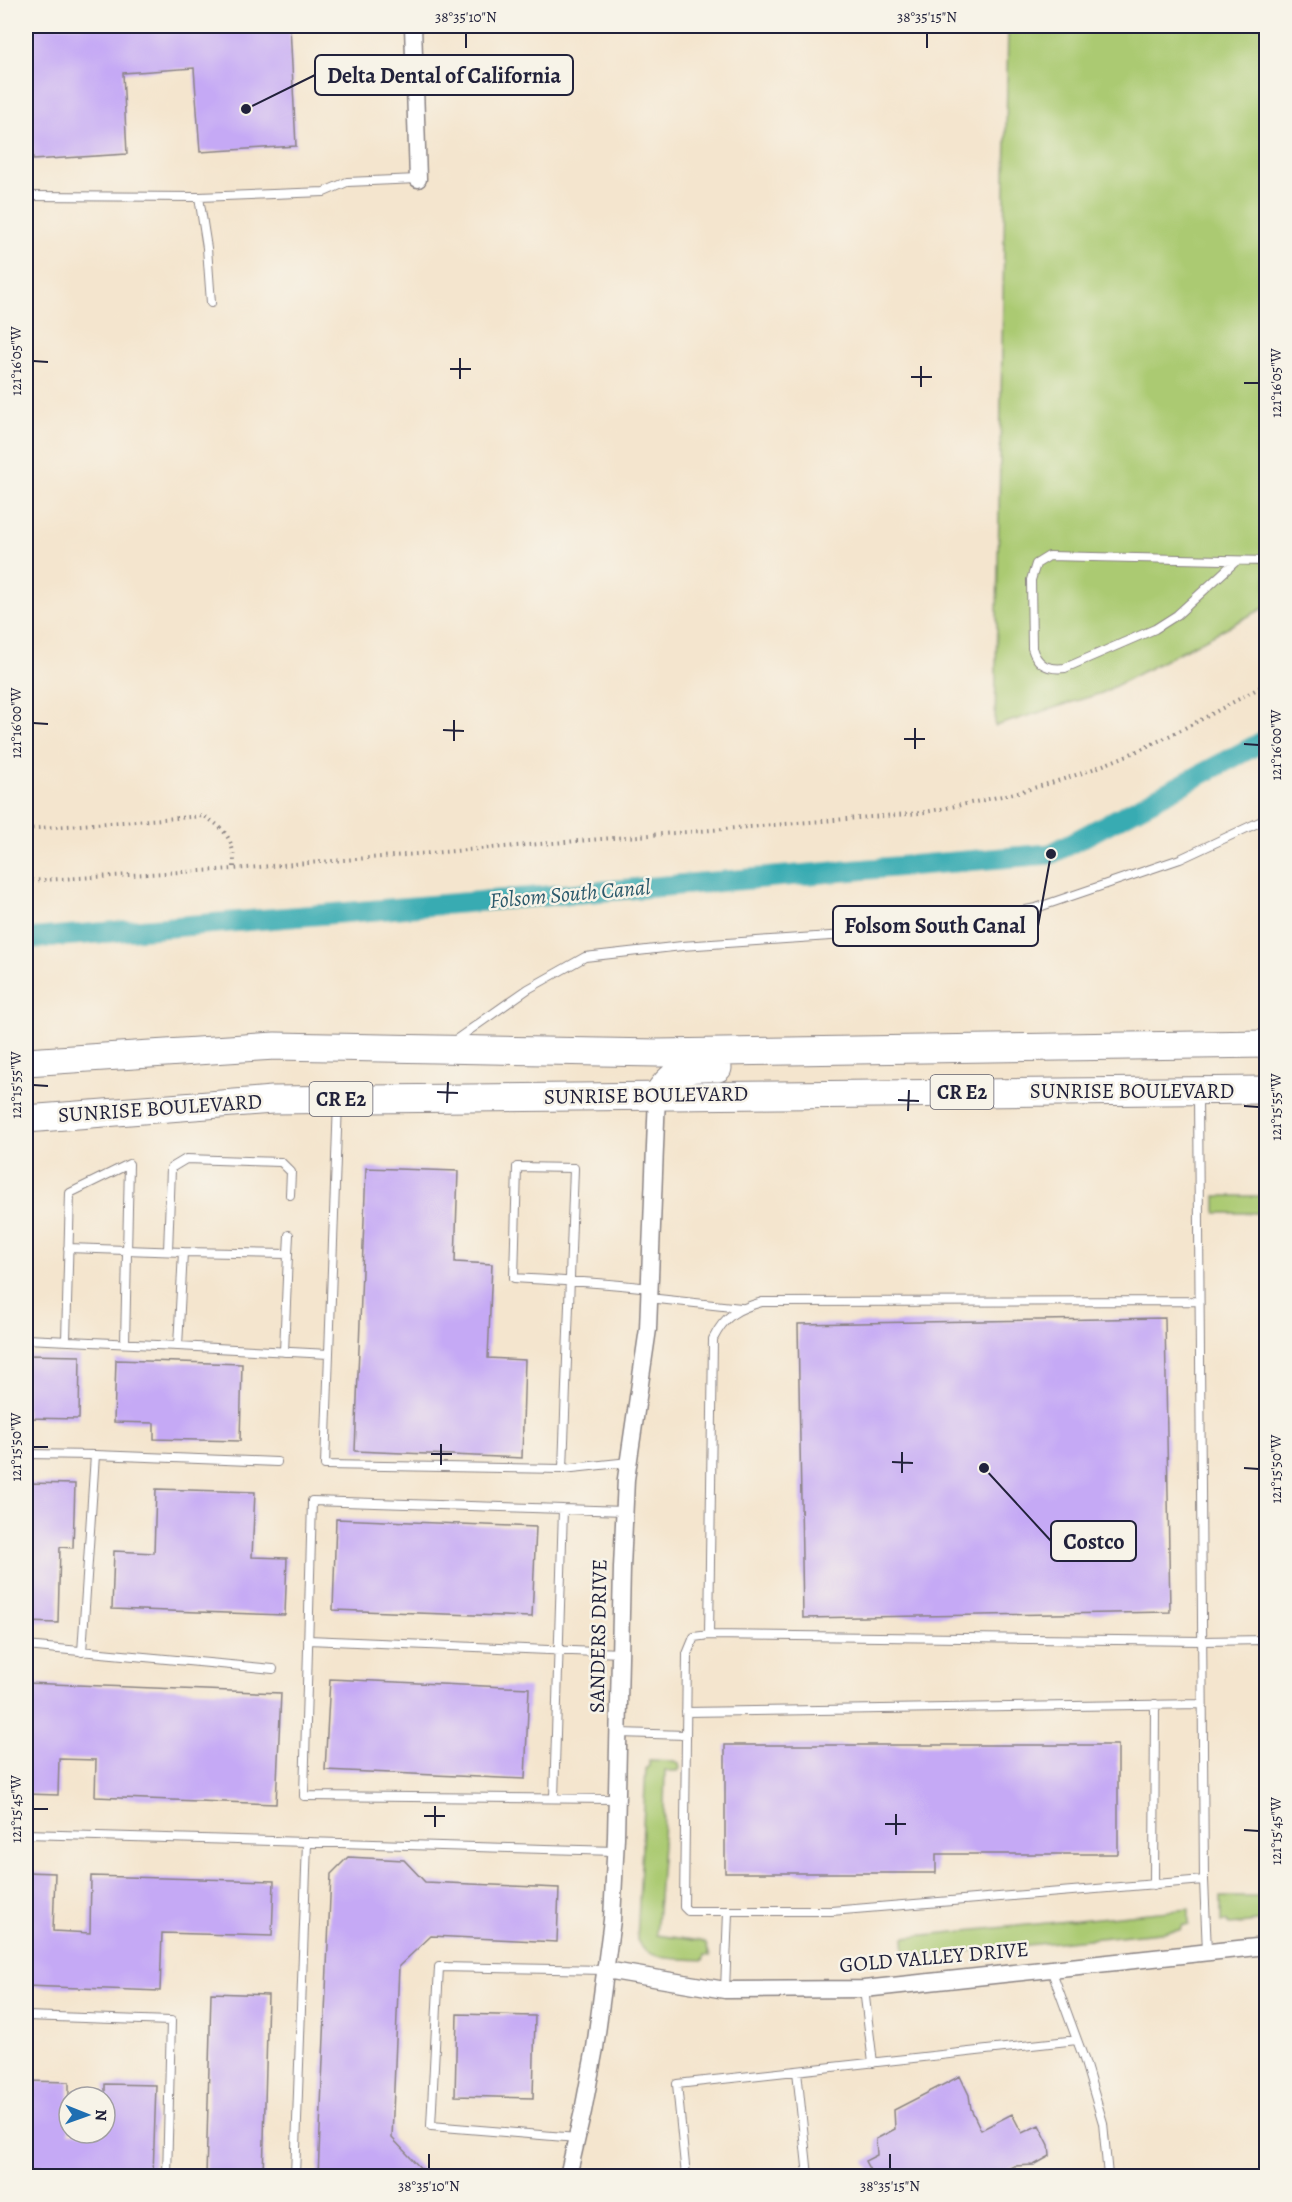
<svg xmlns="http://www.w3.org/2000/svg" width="1292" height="2202" viewBox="0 0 1292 2202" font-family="Alegreya,serif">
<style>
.green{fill:#abca72;stroke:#667656;stroke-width:1.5}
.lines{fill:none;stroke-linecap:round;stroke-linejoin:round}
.canal{stroke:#39abb2;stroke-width:21}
.building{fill:#c5a9f5}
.lane-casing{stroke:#8b8484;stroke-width:10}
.street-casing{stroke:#8b8484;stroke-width:19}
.primary-casing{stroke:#8b8484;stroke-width:29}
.path{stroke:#8b8484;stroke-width:4;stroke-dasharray:1.5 4.5;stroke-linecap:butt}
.lane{stroke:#fff;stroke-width:8}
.street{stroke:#fff;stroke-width:16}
.primary{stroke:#fff;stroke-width:27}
.ticks{fill:none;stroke:#22223b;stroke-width:2}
.labels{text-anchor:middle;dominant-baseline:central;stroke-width:5;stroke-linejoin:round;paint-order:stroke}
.shield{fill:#f7f3e8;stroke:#62616f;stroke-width:1.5}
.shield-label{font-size:20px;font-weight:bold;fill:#22223b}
.street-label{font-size:21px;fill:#22223b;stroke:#f7f3e8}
.water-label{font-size:22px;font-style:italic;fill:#2b596b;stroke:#f7f3e8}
.leader{fill:none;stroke:#22223b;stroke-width:2}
.callout-dot{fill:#22223b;stroke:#f7f3e8;stroke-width:2}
.callout{fill:#f7f3e8;stroke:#22223b;stroke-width:2}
.callout-label{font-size:22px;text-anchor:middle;font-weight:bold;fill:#22223b}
.neatline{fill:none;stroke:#22223b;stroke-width:2}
.ticks-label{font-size:15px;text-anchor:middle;fill:#22223b}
</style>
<rect width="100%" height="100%" fill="#f7f3e8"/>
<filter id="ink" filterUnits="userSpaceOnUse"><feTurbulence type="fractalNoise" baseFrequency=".0167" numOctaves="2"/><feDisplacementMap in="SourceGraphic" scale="12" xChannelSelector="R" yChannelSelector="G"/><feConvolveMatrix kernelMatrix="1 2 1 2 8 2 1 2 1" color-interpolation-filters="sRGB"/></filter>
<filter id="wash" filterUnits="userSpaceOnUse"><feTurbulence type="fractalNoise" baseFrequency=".008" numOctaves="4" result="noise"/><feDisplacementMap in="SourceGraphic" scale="24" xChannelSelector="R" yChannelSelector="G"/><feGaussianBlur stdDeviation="1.35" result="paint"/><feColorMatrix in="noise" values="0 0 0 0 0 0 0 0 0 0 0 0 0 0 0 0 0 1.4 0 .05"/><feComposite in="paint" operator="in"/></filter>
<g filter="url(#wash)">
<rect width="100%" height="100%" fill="#f4e5ce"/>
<path class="green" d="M1008,26H1266V607L1102,693L995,726Z
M1216,1196H1266V1213H1216Z
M649,1760L674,1761L679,1763L680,1768L678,1771H665L663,1845L656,1935L701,1941L706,1944L710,1956L705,1955L703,1960C681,1958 647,1963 637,1940L646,1768L649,1766Z
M1261,1879H1266V1921L1230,1925L1226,1921L1221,1922V1897H1261Z
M1189,1909V1925H1183L1181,1930L905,1957L904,1937Z"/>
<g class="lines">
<path class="canal" d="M26,939L1051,854L1266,740"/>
</g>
<g id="blocks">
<path class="building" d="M26,26H290L296,146L200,152L194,68L123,73L127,154L33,160Z
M366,1168L458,1171L455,1262L492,1264L488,1358L525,1360L522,1458L355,1451Z
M1165,1318L1170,1612L803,1618L798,1324Z
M26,1355L80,1356L79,1419L26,1418Z
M116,1360L242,1364L240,1441L154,1439V1423L114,1422Z
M26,1483L75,1484L73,1548L60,1547L58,1623L26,1622Z
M156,1489L255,1492L252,1557L287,1558L285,1615L112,1609L114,1551L154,1553Z
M336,1519L536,1527L532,1617L333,1610Z
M330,1679L529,1688L525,1779L325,1770Z
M26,1683L281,1693L276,1804L95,1797L96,1760L59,1759L58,1795L26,1794Z
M725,1745H1118V1854H936V1873H725Z
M348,1857L404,1860L425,1882L559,1888L557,1942L431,1936L399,1966L392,2138L428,2176H318L331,1874Z
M26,1872L55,1873L53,1931L90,1933L91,1876L274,1881L272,1936L162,1933L160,1991L26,1986Z
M211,1993L268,1995L263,2176H206Z
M457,2014L535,2016L533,2098L455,2096Z
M960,2076L969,2095L971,2109L981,2130L1012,2114L1022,2133L1039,2125L1049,2145L1050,2156L1034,2165L1014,2166L994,2176H873L865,2161L877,2155L876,2139L895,2129L894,2110Z
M26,2081L69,2082V2133H105V2084L156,2085L153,2175L26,2171Z"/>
</g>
</g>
<g filter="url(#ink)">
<use href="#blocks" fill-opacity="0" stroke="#8b8484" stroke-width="1.5"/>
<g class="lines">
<defs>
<path id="lane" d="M26,196L199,197L324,192L347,182L418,179
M199,197L207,248L211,303
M1236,561L1177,615L1155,629L1065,668C1048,670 1037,665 1032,648L1031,580L1036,564L1049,556L1266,561
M454,1041L528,989L585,957L682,946L876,933L949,925L1036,908L1180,859L1266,819
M1198,1095L1204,1880L1207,1952
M338,1102L325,1465L563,1469L574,1168L517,1167L514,1278C559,1281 604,1282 649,1288
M68,1248L183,1252
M168,1251L171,1168L186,1159L281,1162L291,1172L290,1195
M288,1254L289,1235
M649,1298L741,1308
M26,1339L178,1346L183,1252L288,1254L284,1352
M66,1340L70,1193L129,1164L125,1343
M178,1346L329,1354
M26,1454L95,1455L82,1652
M95,1455L277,1462
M563,1469L629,1462
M709,1635L713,1339C725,1315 737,1309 762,1302L1199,1301
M308,1640L620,1653
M26,1646L273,1669
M686,1712L1202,1704
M619,1733L686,1735
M554,1798L563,1509
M617,1799L304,1796L312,1501L625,1511
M26,1834L616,1851
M1204,1880L831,1911H688L684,1907L687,1654L694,1637L709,1635L1202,1641L1266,1640
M1154,1885L1155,1704
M1051,1969L1084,2059L1103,2123L1108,2176
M864,1989L873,2063
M725,1990L728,1912
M26,2016L171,2021L167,2176
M797,2071L808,2176
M577,2138L431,2126L439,1967L606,1970
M295,2176L307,1842
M686,2176L677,2084L1077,2040"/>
<path id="street" d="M413,26L418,179
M606,1970L725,1990L864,1989L1266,1946
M568,2176L583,2111L595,2048L612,1920L616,1837L622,1568L626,1479L648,1329L657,1095"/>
<path id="primary" d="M26,1062L275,1046L658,1053L1266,1044
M657,1095C675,1068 686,1067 718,1068
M26,1119L272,1100L1266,1090"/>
</defs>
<use href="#lane" class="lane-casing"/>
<use href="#street" class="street-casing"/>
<use href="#primary" class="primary-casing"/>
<path class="path" d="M26,829L204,816C227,829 235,843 234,869
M26,881L234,869L920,813C983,801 1046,788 1106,764C1162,742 1214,713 1266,684"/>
<use href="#lane" class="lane"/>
<use href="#street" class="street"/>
<use href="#primary" class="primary"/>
</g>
</g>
<path class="ticks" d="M466,48V33M927,48V33M33,361L48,362M450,369H471M911,377H932M460,379V358M1244,383H1259M921,387V366M33,723L48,724M443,730L464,731M904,739H925M454,741V720M1244,744L1259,745M915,749V728M33,1085L48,1086M437,1092L458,1093M898,1100L919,1101M447,1103L448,1082M1244,1106L1259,1107M908,1111L909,1090M33,1447H48M431,1454H452M892,1462L913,1463M441,1465V1444M1244,1468L1259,1469M902,1473V1452M33,1809H48M424,1816H445M885,1824H906M435,1827V1806M1244,1830L1259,1831M896,1835V1814M429,2169V2154M890,2169V2154"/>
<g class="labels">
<g class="shield">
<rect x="930.5" y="1075" width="63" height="34" rx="4.5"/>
<rect x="309.5" y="1082" width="63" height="34" rx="4.5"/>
</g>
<g class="shield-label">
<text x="962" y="1092">CR E2</text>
<text x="341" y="1099">CR E2</text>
</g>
<g class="street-label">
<text x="1132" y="1091">SUNRISE BOULEVARD</text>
<text transform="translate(646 1095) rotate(-1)">SUNRISE BOULEVARD</text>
<text transform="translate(160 1108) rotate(-4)">SUNRISE BOULEVARD</text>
<text transform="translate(598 1636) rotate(-89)">SANDERS DRIVE</text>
<text transform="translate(934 1957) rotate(-5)">GOLD VALLEY DRIVE</text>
</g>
<g class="water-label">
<text transform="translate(570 894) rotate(-5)">Folsom South Canal</text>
</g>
</g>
<path class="leader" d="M246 109L315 75M1051 854L1038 926M984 1468L1051 1541"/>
<g class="callout-dot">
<circle cx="246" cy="109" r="6"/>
<circle cx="1051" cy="854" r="6"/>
<circle cx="984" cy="1468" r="6"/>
</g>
<g class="callout">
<rect x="315" y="55" width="258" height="40" rx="6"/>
<rect x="833" y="906" width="205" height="40" rx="6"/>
<rect x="1051" y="1521" width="85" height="40" rx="6"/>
</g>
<g class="callout-label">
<text x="444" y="83">Delta Dental of California</text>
<text x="935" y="933">Folsom South Canal</text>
<text x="1094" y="1549">Costco</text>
</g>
<rect width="1292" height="2202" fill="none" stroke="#f7f3e8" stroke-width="66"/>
<g transform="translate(87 2115) rotate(91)"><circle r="28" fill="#f7f3e8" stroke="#a29fa3" stroke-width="1.5"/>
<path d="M0-4.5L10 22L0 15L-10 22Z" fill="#1f6fb2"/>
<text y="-9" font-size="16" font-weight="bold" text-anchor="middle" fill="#22223b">N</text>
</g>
<rect x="33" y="33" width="1226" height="2136" class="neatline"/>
<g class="ticks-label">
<text x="466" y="22">38°35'10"N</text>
<text x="927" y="22">38°35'15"N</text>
<text transform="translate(16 361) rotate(-90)" y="5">121°16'05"W</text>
<text transform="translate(1276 383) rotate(-90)" y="5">121°16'05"W</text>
<text transform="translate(16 723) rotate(-90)" y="5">121°16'00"W</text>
<text transform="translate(1276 745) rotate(-90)" y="5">121°16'00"W</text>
<text transform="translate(16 1085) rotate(-90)" y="5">121°15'55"W</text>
<text transform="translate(1276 1107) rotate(-90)" y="5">121°15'55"W</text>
<text transform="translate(16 1447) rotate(-90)" y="5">121°15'50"W</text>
<text transform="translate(1276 1469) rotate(-90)" y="5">121°15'50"W</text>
<text transform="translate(16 1809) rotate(-90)" y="5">121°15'45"W</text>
<text transform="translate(1276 1831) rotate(-90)" y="5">121°15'45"W</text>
<text x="429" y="2191">38°35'10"N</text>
<text x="890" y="2191">38°35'15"N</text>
</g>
</svg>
